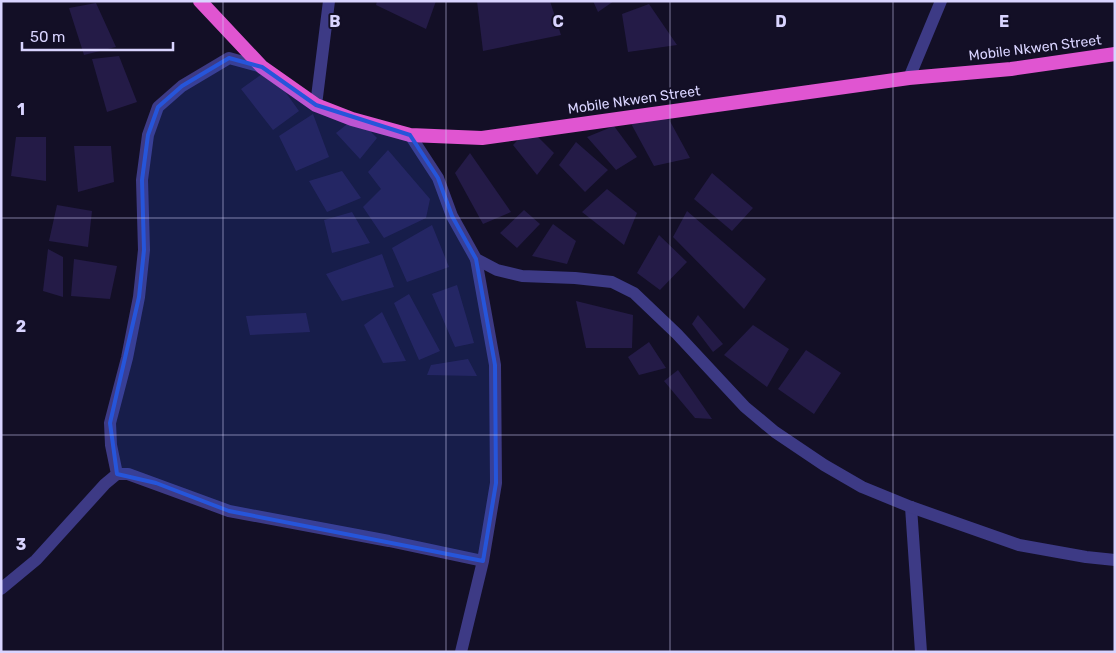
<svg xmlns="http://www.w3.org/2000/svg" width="1116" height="653" viewBox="0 0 1116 653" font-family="Rubik,sans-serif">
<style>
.building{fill:#241b47}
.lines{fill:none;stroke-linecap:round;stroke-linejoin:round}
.minor{stroke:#3d3a85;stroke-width:12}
.tertiary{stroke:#3d3a85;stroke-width:12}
.trunk{stroke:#e055d1;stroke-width:14}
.marked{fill:#2655da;fill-opacity:0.2;stroke:#2655da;stroke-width:4;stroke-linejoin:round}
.grid{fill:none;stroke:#d9d4ff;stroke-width:1;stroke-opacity:0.55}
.labels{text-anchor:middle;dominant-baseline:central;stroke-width:4;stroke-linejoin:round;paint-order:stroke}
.street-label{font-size:14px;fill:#d9d4ff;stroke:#130f26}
.grid-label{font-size:16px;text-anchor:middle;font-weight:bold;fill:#d9d4ff;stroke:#130f26;stroke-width:4;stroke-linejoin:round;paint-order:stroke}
</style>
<rect width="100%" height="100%" fill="#130f26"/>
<path class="building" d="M377,1H436L426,29L376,5Z
M477,1H550L561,35L483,51Z
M593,1H614L598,12Z
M96,3L116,47L84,55L69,8Z
M649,4L677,45L628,52L622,14Z
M119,56L137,102L107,112L92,59Z
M269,69L299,111L273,130L241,89Z
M665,112L690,158L654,166L628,118Z
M313,114L329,157L296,171L279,136Z
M356,117L377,138L360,159L336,133Z
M614,126L637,157L616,170L587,137Z
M529,128L554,153L537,175L513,145Z
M16,137H46V181L11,176Z
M576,142L608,170L585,192L559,165Z
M74,146H111L114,182L78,192Z
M388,150L430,199L426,218L384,238L363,207L381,189L368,172Z
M470,153L511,212L483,224L455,173Z
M342,171L361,198L327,212L309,181Z
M712,173L753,208L732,231L694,199Z
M607,189L637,213L624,245L582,212Z
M57,205L92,211L88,247L49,241Z
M524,210L540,224L517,248L500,233Z
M687,211L766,279L744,309L673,237Z
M352,212L370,243L332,253L324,220Z
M553,224L576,241L567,264L532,256Z
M432,225L449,267L407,282L392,248Z
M659,235L687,262L660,290L637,273Z
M48,249L63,257V297L43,291Z
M382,254L394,287L342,301L326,274Z
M74,259L117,266L110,299L71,296Z
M457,285L474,343L455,347L432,294Z
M409,294L440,351L419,360L394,303Z
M576,301L633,315L632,348H586Z
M382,312L406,361L383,363L364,325Z
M306,313L310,332L250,335L246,316Z
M698,315L723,344L713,352L692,324Z
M753,325L789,349L767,387L724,355Z
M649,342L666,368L639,375L628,357Z
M806,350L841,373L814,414L778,389Z
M468,359L477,376L427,375L431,365Z
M678,370L712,419L695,418L664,381Z"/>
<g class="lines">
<path class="minor" d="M909,78L941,1
M117,474L111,445L110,423L127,358L139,297L144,250L142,180L148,135L158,107L182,86L229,58L262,67
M911,507L921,652
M1,589L36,560L105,484L117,474H128L229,511L389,541L483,561
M461,652L483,561L496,483L495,365L476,259"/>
<path class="tertiary" d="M316,105L329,1
M410,135L438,178L452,216L476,259L497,270L522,276L575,278L612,282L634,293L677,334L745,407L775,432L824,465L862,487L911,507L1019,545L1086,557L1115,560"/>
<path class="trunk" d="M200,1L262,67L316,105L352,119L410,135L482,138L909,78L1011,69L1115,54"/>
</g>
<path class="marked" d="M229,58L262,67L316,105L410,135L438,178L452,216L476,259L495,365L496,483L483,561L229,511L156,483L117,474L110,423L139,297L144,250L142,180L148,135L158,107L182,86Z"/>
<path class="grid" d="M223,1V652M446,1V652M670,1V652M893,1V652M1,218H1115M1,435H1115"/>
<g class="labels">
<g class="street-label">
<text transform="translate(1035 48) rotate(-7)">Mobile Nkwen Street</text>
<text transform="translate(634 100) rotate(-8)">Mobile Nkwen Street</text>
</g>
</g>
<g class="grid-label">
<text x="335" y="27">B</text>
<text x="558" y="27">C</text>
<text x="781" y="27">D</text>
<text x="1004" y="27">E</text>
<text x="21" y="115">1</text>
<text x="21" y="332">2</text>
<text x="21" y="550">3</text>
</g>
<rect width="1116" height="653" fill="none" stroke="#d9d4ff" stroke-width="5"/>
<path d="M22 42v8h151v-8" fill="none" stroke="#d9d4ff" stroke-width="2.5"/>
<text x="30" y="42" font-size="15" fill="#d9d4ff" stroke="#130f26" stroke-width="4" paint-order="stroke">50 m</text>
</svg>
